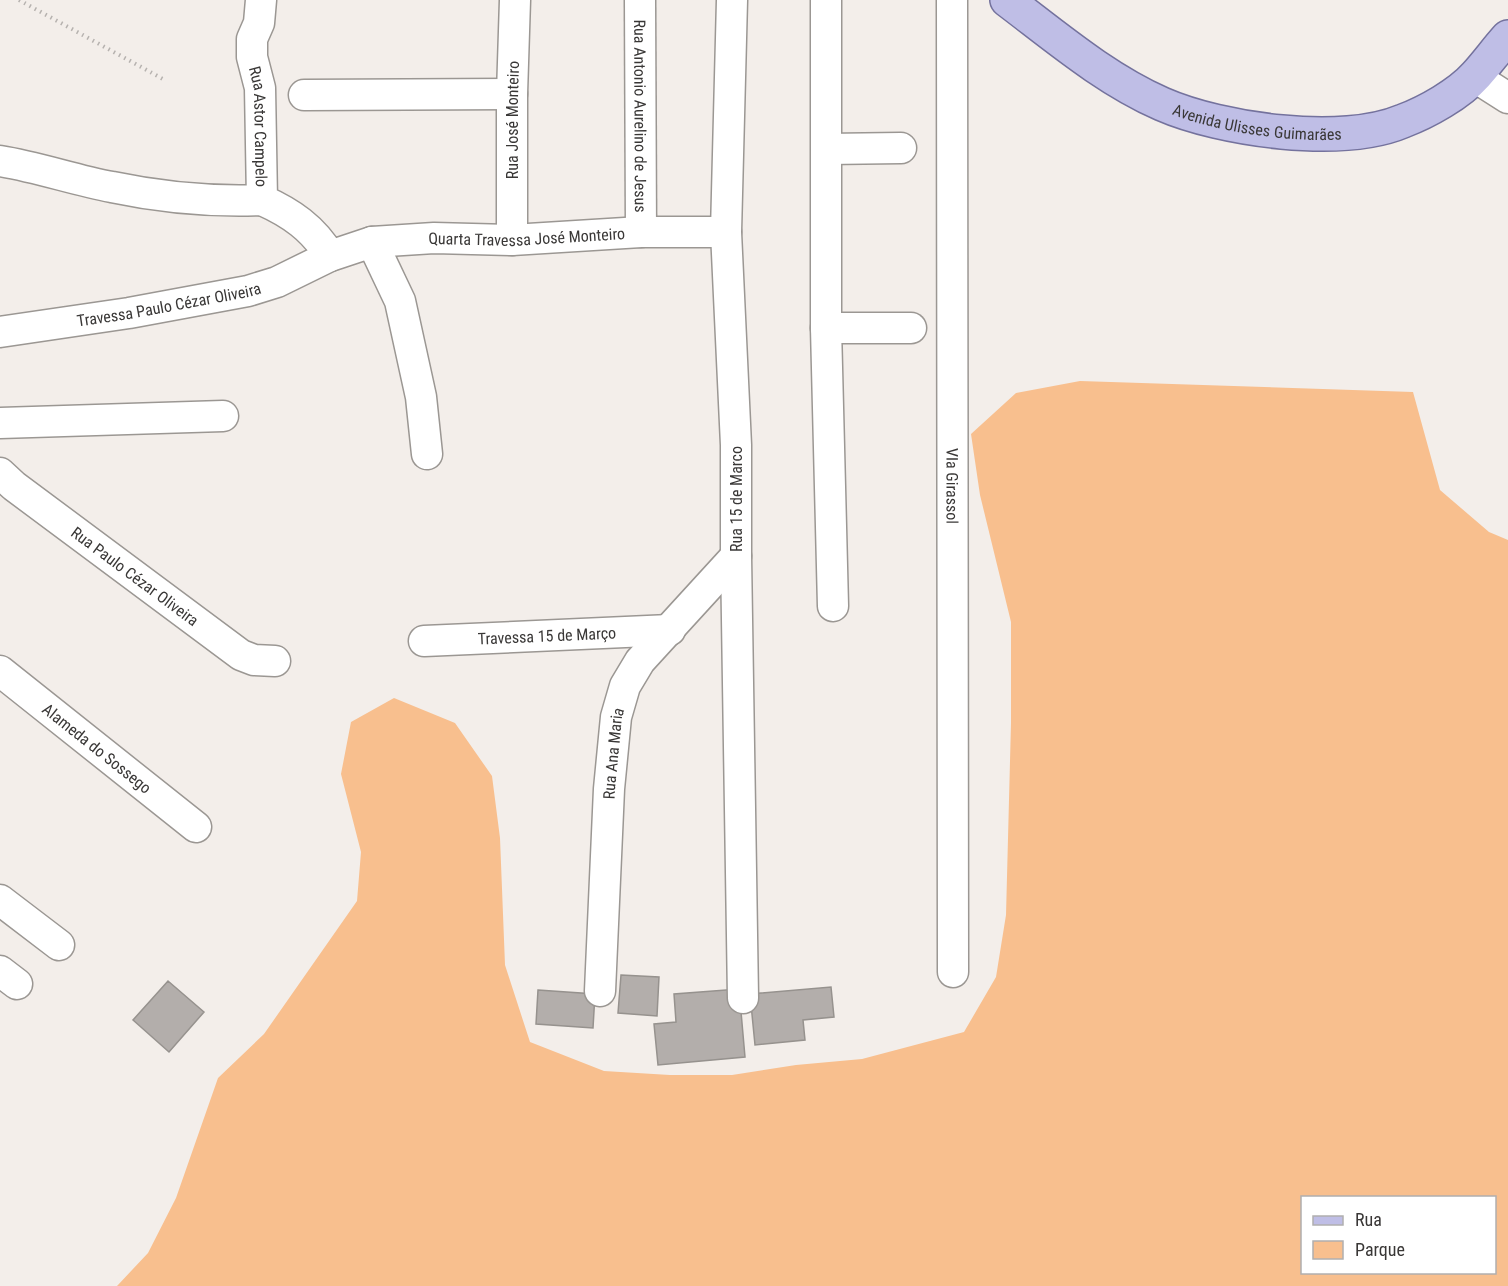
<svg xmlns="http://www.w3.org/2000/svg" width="1508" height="1286" viewBox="0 0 1508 1286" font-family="'Roboto Condensed',sans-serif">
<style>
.green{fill:#f8bf8e;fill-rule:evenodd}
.building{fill:#b3aeab;stroke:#96928e;stroke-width:1.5}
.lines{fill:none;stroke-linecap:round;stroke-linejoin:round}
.minor-casing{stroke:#9b9793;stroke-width:33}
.major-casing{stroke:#74729d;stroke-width:36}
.path{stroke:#b6b2af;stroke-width:4;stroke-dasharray:1.5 4.5;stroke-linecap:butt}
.minor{stroke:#fff;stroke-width:30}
.major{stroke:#bfbee6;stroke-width:33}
.labels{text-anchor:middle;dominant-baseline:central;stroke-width:5;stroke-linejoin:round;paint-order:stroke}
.street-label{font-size:16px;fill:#393736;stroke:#fff}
</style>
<rect width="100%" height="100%" fill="#f3eeea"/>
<path class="green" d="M1080,381L1413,392L1440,490L1489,532L1508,540V1286H117L148,1253L176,1198L218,1078L264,1034L357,901L361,852L341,774L351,722L394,698L455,723L492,776L500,838L505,965L530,1042L604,1071L670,1075H732L796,1065L862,1059L964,1032L996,977L1006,915L1011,723V622L980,495L971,434L1016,393ZM1302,1198H1494V1272H1302Z"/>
<path class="building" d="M621,975L659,977L657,1016L618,1013Z
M168,981L204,1012L169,1052L133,1020Z
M831,987L834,1017L803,1020L805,1040L755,1045L750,994Z
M739,989L745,1057L658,1065L654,1024L676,1022L674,994Z
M538,990L595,994L593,1028L536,1024Z"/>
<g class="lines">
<defs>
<g id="minor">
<path id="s1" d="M261,0L259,23L252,39V57L260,88L262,200C291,213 313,228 330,256"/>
<path id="s2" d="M640,0L641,232"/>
<path d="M732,0L726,232L736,445V556L743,998"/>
<path d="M826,0V328L833,606"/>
<path id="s3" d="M952,0L953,972"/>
<path d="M1475,77L1508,98"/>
<path d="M304,95L512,94"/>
<path d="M827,149L901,148"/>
<path d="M0,161C38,167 74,180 112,187C164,198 209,202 262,200"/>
<path id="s4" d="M512,240V94L515,0"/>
<path d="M372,242L400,301L421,397L427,454"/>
<path d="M826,328H911"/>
<path id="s5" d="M0,332L129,313L248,291L277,282L330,256L372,242L434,238L512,240L641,232H726"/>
<path d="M0,423L223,416"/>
<path id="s6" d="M0,473L14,486L241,655L254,660L275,661"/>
<path id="s7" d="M424,641L670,630"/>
<path id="s8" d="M0,671L196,827"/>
<path d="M0,900L59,945"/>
<path d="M0,971L17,984"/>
<path id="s9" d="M600,991L609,789L616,717L625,686L640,661L736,556"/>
</g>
<g id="major">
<path id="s10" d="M1007,0C1056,37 1105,79 1162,104C1221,130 1342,147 1403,121C1427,112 1459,94 1476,75C1487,63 1497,49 1508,37"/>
</g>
</defs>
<use href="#minor" class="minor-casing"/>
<use href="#major" class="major-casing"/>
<path class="path" d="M19,0L163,79"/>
<use href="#minor" class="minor"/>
<use href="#major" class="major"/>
</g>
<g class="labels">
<g class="street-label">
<text stroke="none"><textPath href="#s2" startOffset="116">Rua Antonio Aurelino de Jesus</textPath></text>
<text stroke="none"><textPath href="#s10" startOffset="285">Avenida Ulisses Guimarães</textPath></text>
<text stroke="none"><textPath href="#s4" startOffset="120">Rua José Monteiro</textPath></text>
<text stroke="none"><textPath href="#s1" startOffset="129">Rua Astor Campelo</textPath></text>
<text stroke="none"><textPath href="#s5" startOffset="540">Quarta Travessa José Monteiro</textPath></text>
<text stroke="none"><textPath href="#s5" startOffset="171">Travessa Paulo Cézar Oliveira</textPath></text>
<text stroke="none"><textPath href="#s3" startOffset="486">VIa Girassol</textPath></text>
<text transform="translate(736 499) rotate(-90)">Rua 15 de Marco</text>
<text stroke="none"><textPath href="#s6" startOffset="170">Rua Paulo Cézar Oliveira</textPath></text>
<text stroke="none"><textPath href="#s7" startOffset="123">Travessa 15 de Março</textPath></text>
<text stroke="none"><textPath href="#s8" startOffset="124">Alameda do Sossego</textPath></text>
<text stroke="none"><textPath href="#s9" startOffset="238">Rua Ana Maria</textPath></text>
</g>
</g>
<rect x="1301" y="1196" width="195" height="78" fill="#ffffff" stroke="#b0afaf" stroke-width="1.5"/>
<rect x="1313" y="1216" width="30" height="9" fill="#bfbee6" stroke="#b0afaf" stroke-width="1.5"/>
<text x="1355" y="1226" font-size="18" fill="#393736">Rua</text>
<rect x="1313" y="1241" width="30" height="18" fill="#f8bf8e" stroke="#b0afaf" stroke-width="1.5"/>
<text x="1355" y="1256" font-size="18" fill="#393736">Parque</text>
</svg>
